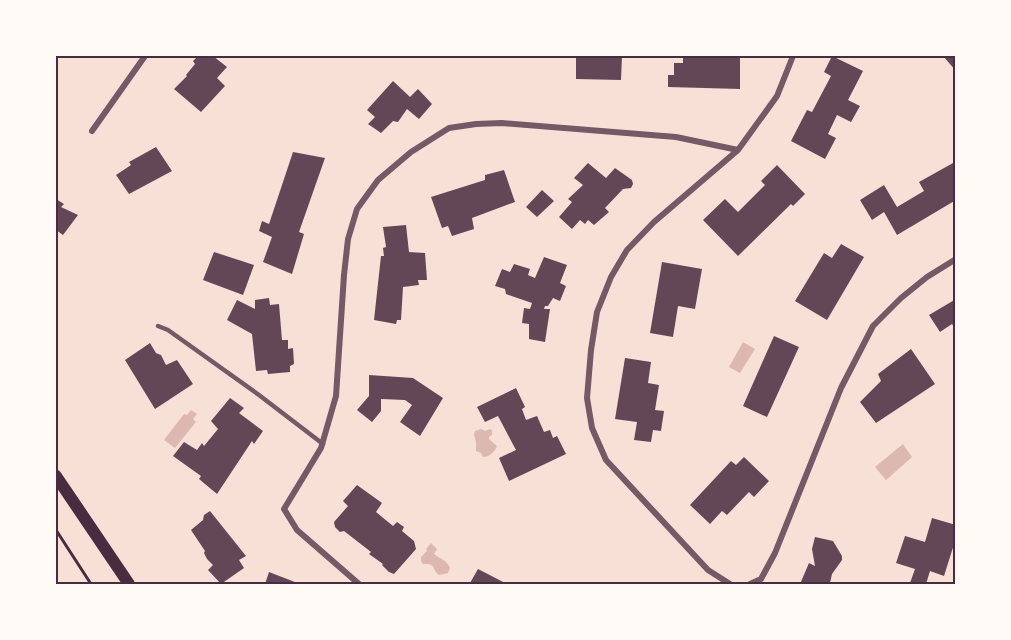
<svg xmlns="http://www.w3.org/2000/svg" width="1011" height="640" viewBox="0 0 1011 640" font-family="'Varela Round',sans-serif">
  <rect width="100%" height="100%" fill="#f7e1d7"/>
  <path fill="#dcb8b0" d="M743 342 755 349 740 373 729 367Z
    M191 410 197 414 193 419 196 422 175 448 164 440 184 414 187 415Z
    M481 429 485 431 490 429 492 430V435L489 437V439L497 446C495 452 489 457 483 457L481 453 476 451V442L474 434 475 431Z
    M903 444 912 457 886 480 875 467Z
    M431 543 437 549 434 554C440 559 447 560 450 568L448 573 439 575C431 569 437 563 423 564L421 561V557L427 551 426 549Z"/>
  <path fill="#644757" d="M198 56H213L227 67 217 78 225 86 201 112 174 89 187 76 186 75 195 64 193 61Z
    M576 56H622L621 80 576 79Z
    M683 56H740V89L668 87V75H674V63H683Z
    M832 56 863 71 848 100 860 106 851 122 837 115 828 134 836 138 825 159 791 141 807 110 812 112 831 76 824 72Z
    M943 56H956V71Z
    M393 81 410 97 418 89 432 104 419 119 407 109 398 122 393 121 381 133 368 124 375 117 367 110Z
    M156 147 172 171 129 194 116 175 131 165 129 162Z
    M293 152 325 158 299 232 304 234 292 274 263 262 272 237 259 231 262 221 269 224Z
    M588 163 606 178 615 168 632 180 633 184 631 188 623 189 605 208 609 212 594 225 588 220 585 224 580 220 572 229 559 217 572 202 568 199 583 185 574 178Z
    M953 163 956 167V200L897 235 884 212 872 220 860 200 884 185 897 207 924 191 919 182Z
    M777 165 805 194 793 206 791 204 738 256 703 220 725 199 738 212 765 185 761 181Z
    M504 170 515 202 472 218 474 229 452 236 448 226 442 228 431 197 485 180V175Z
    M542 190 554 201 537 217 526 207Z
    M56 199 64 204 61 207 78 215 63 235 56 230Z
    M406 225 409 252 425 253 427 280H418L419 285 403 287 401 320H397L396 324 374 320 381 256H384L383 248 386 247 383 227Z
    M841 244 864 257 827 320 795 301 824 253 832 258Z
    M214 252 254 265 243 295 203 280Z
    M544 257 567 265 560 283 566 286 560 301 553 298 548 306H545L544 309H550L545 342 529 339V324L522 323 524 308 530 309 532 303 506 294 505 289 495 286 502 269 510 272 514 264 530 269 528 275 535 278Z
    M662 262 702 269 695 309 678 306 673 337 650 333Z
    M269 298 270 305 279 304 282 340H288V349L293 348 294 364 290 366V372L268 374 267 370 256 371 252 334 227 320 237 300 255 309V300Z
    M956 299V330L952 324 940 332 929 315Z
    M774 336 799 347 767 417 743 406Z
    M150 343 156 353 161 355 166 365 177 360 193 384 155 409 125 360Z
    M911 349 935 384 876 423 860 402 881 381 878 374Z
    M625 358 651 362 648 383 659 385 655 410 664 411 661 431 653 430 651 442 634 440 637 422 615 419Z
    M369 375 413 378 443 398 420 436 400 422 412 405 405 400 381 399V411L372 422 357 410 369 396Z
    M516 388 525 407 522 409 526 420 537 416 544 432 550 430 553 438 557 436 566 454 509 481 499 458 516 450 498 416 485 422 477 407Z
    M230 398 244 408 239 413 263 431 254 444 252 441 217 494 199 479 201 476 173 456 184 442 197 450 202 443 204 446 218 429 211 421Z
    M744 457 769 481 754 497 749 492 727 515 722 511 710 524 690 505 731 461 736 465Z
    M357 485 382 503 376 512 393 526 397 522 404 527 402 531 414 541 416 549 394 574 389 572 382 565 383 564 369 554 371 552 344 531 340 532 335 527 334 522 348 506 343 501Z
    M210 511 246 556 239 560 244 568 221 584 208 570 213 565 207 559 204 553 205 551 191 530 203 520 204 515Z
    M932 518 956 525V538L944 576 930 571 926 584H916L910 583 915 569 896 563 905 536 925 542Z
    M815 537 833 541 842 556V560L832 574 830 583 833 584H800L809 563 815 566 812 549Z
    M478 569 507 584H466L467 582 470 583Z
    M269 572 300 584H265Z"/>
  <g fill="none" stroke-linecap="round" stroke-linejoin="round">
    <path stroke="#4a2c40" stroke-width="3" d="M56 530 91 584"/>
    <path stroke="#755966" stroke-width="4.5" d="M158 326 168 330 259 395 323 444"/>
    <path stroke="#755966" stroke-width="6" d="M92 131 145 56
      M359 584 297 530 284 509 321 448 336 396 344 275 348 239 357 209 378 180 411 152 449 128 476 124 502 123 676 137 738 150
      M730 584 708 570 606 460 592 428 587 398 591 350 597 312 611 277 627 250 654 222 738 150 777 96 793 56
      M750 584 761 579 775 553 841 388 873 326 901 298 927 277 956 259"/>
    <path stroke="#4a2c40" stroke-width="12" d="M56 476 129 584"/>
  </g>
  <rect width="1011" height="640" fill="none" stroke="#fffaf5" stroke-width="114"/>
  <rect x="57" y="57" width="897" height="526" fill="none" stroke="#4a2c40" stroke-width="2"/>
</svg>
